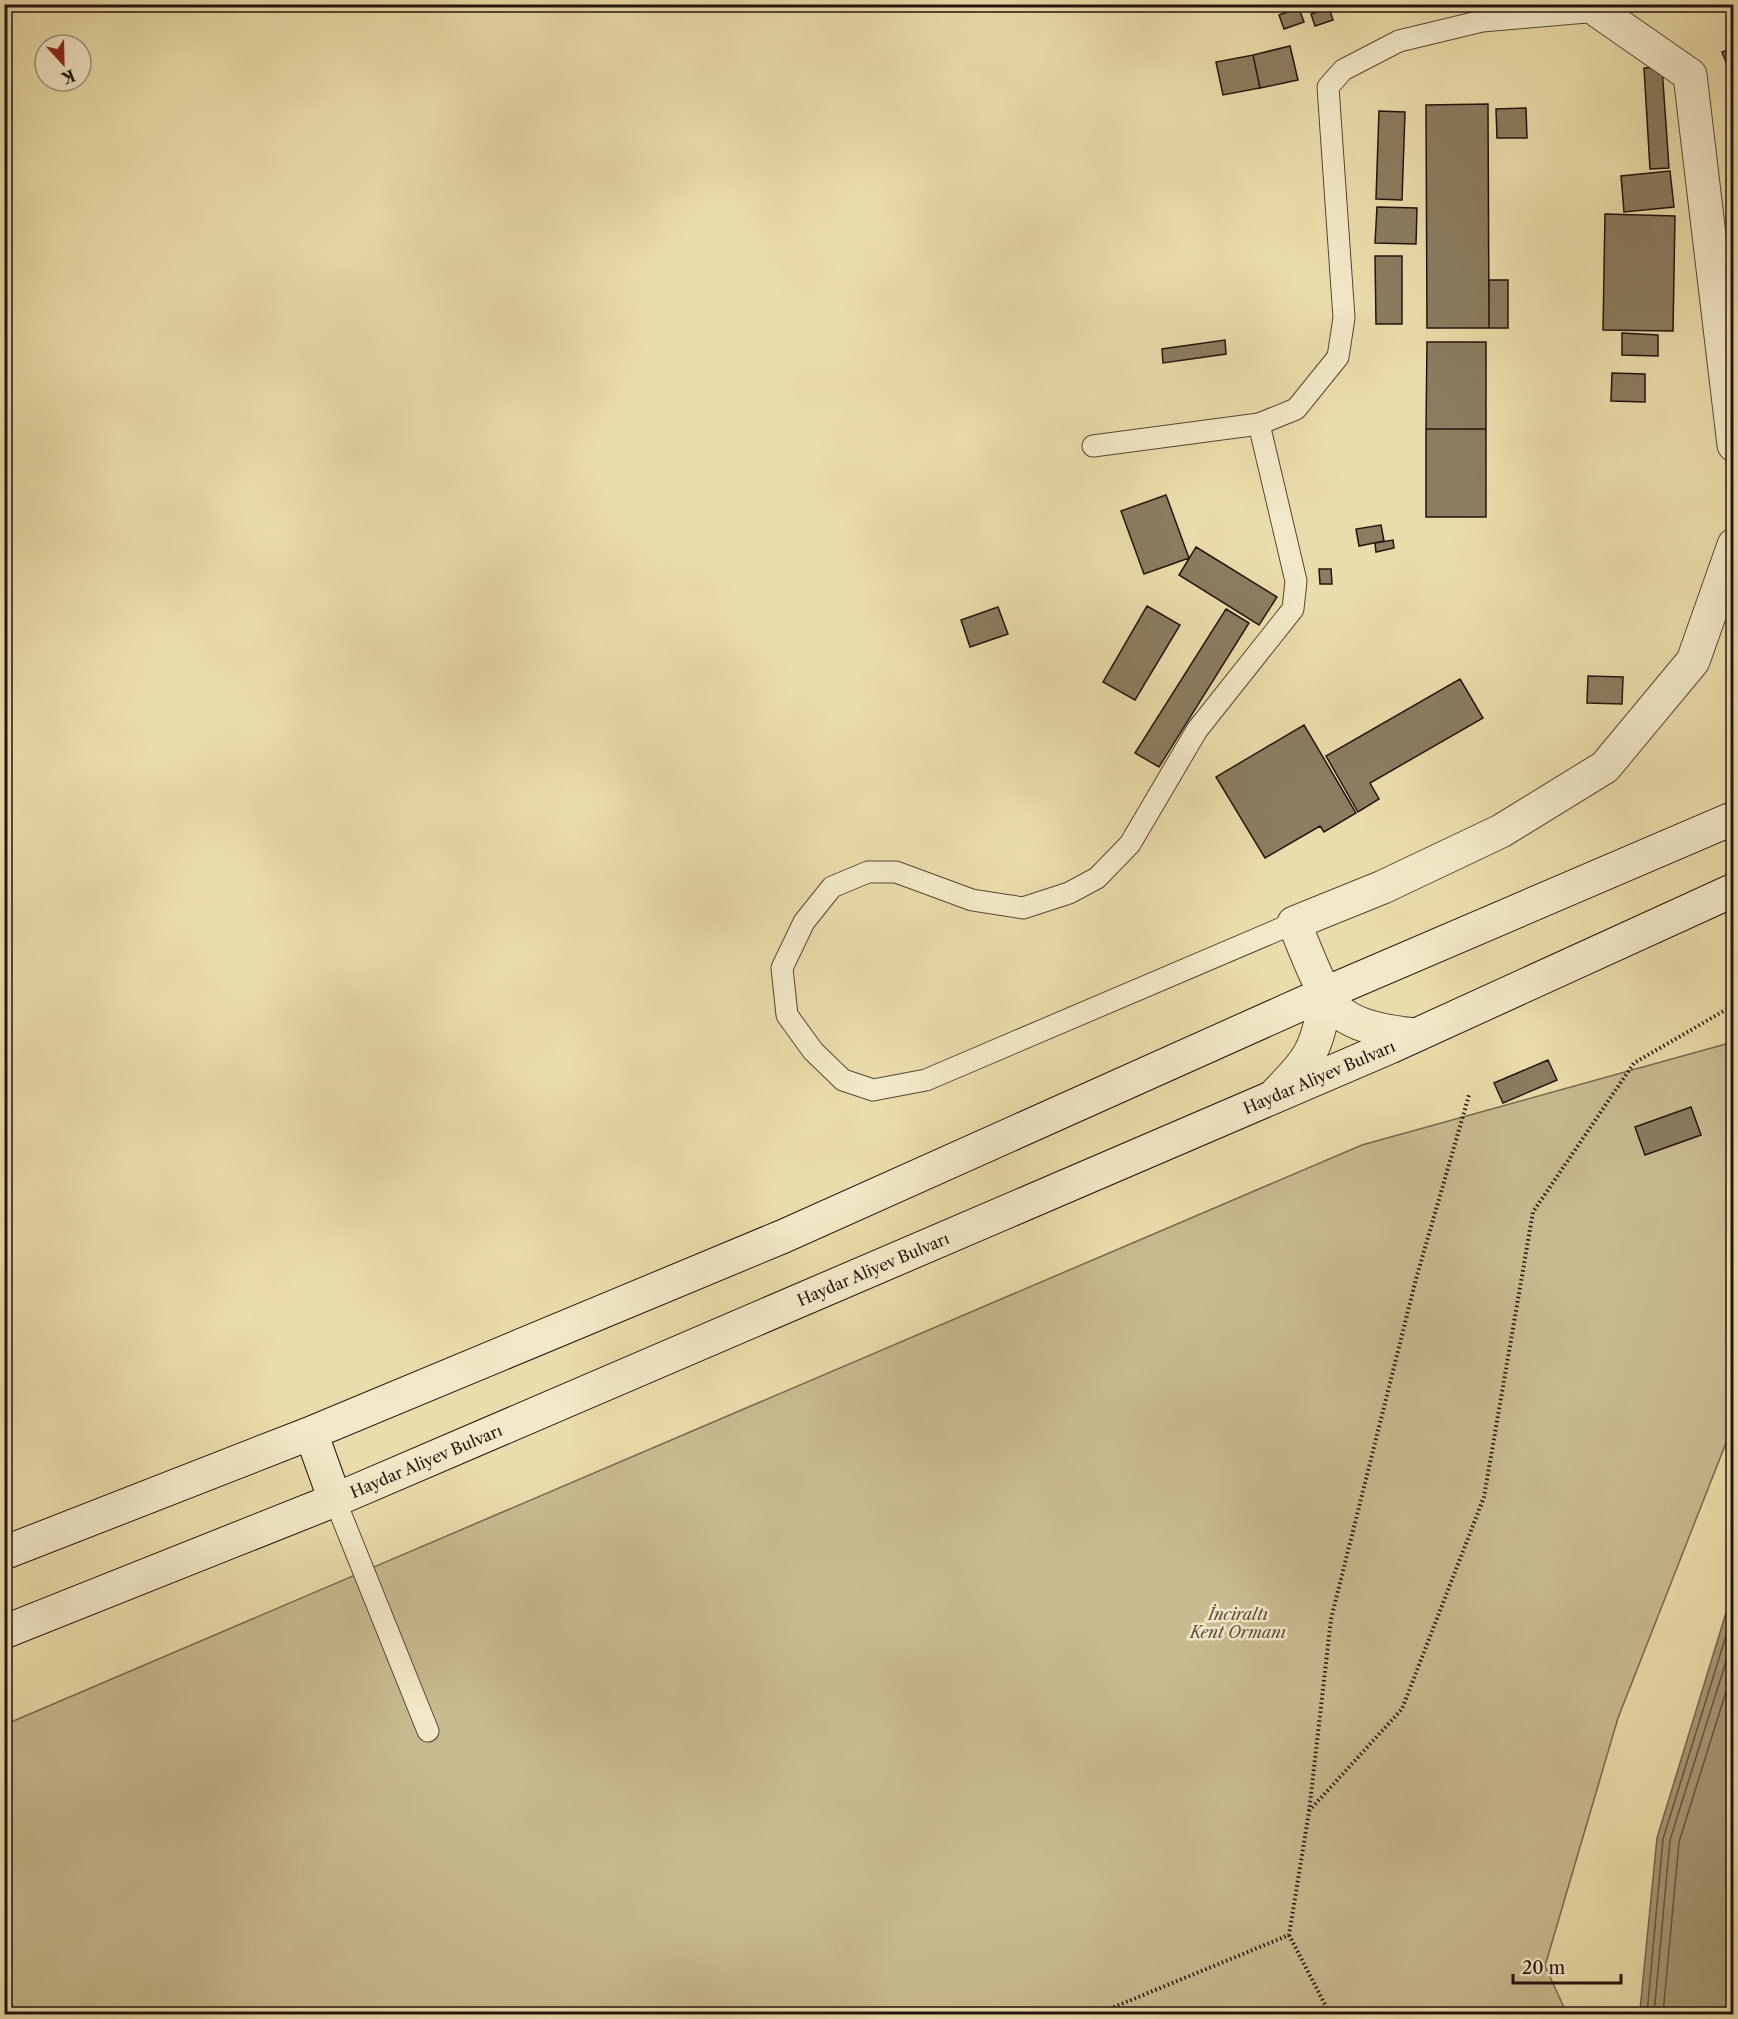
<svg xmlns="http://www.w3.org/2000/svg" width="1738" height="2019" viewBox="0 0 1738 2019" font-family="'Libre Caslon Text',serif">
  <rect width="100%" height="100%" fill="#ebddab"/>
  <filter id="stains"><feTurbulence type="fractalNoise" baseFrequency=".00333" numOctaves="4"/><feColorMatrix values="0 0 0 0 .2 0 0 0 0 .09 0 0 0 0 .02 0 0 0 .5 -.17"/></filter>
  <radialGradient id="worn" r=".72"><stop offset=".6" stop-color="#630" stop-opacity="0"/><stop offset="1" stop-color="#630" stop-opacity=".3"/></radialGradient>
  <path fill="#c9bb90" stroke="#76684f" stroke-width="1.5" d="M1733 1042V1425L1618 1718 1545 1966 1567 2014H5L4 1725 1362 1145Z"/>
  <path fill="#a79976" stroke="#72644c" stroke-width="1.5" d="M1733 1590V2014H1642L1640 2010 1657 1838Z"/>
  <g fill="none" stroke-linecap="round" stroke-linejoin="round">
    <path stroke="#655642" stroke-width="1.5" d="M1647 2014 1663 1839 1734 1610
      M1654 2014 1670 1840 1734 1636
      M1663 2014 1679 1842 1734 1666"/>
  </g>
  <path fill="#8b7d60" stroke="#23140e" stroke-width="1.5" d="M1299 8 1304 22 1284 29 1279 15Z
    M1329 8 1333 20 1315 26 1311 14Z
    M1290 46 1298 80 1260 88 1253 55Z
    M1734 48V82L1722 52Z
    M1253 55 1260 88 1223 95 1216 62Z
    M1662 67 1669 168 1650 169 1644 68Z
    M1488 104 1489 328H1427L1426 105Z
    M1526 108 1527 138H1497L1496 109Z
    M1379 111 1405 112 1402 200 1376 199Z
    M1670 171 1674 207 1624 212 1621 176Z
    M1377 207 1417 208 1416 244 1375 243Z
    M1605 214 1675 216 1673 331 1603 330Z
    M1375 256H1402V324H1376Z
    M1489 280H1508V328H1489Z
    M1622 333 1658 335V356L1622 355Z
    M1225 340 1226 354 1163 363 1162 349Z
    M1427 342H1486V429H1426Z
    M1612 373 1645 374V402L1611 401Z
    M1426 429H1486V517H1426Z
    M1166 495 1189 558 1144 574 1121 511Z
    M1381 525 1384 541 1359 546 1356 529Z
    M1393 540 1394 548 1376 552 1375 543Z
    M1196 547 1277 597 1259 625 1179 575Z
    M1319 569H1331L1332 584H1320Z
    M1147 606 1180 625 1135 700 1103 682Z
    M998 607 1008 634 970 647 961 620Z
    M1226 609 1249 623 1159 767 1135 753Z
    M1588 676 1623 677 1622 704 1587 703Z
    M1460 679 1483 718 1370 783 1379 799 1358 812 1326 756Z
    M1304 725 1356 813 1324 832 1320 826 1265 858 1216 777Z
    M1548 1060 1557 1080 1503 1103 1494 1083Z
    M1691 1107 1701 1135 1645 1155 1635 1127Z"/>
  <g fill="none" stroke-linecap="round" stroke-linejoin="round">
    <g stroke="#554635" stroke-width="23">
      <path id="lane" d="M1259 424 1296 581 1293 609 1197 730 1130 844 1097 878 1069 893 1023 908 972 900 896 872H868L832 887 804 922 782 968 787 1015 813 1051 843 1080 873 1090 926 1080 1294 923
        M1093 446 1259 424 1296 409 1338 357 1344 318 1328 87 1343 70 1399 41 1482 21 1598 11
        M335 1500 428 1731"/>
    </g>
    <g stroke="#554635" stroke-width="35">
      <path id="street" d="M1598 4V11L1690 75 1734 445
        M1416 1035C1394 1033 1359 1028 1341 1013 1321 997 1305 947 1294 923L1383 887 1501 831 1605 767 1693 661 1734 545
        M1273 1097C1284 1085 1296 1074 1305 1061 1319 1042 1322 1016 1326 993"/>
    </g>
    <g stroke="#23140e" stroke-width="35">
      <path id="secondary" d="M311 1433 335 1500
        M4 1553 311 1433 784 1236 1326 993 1734 818
        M4 1632 335 1500 1390 1047 1734 890"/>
    </g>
    <path stroke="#23140e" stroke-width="4" stroke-dasharray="1.5 3" stroke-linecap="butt" d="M1309 1811 1402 1709 1484 1497 1533 1212 1634 1063 1734 1005
      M1289 1935 1330 2014
      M1097 2014 1289 1935 1309 1812 1331 1619 1416 1279 1469 1095"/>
    <use href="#lane" stroke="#f2e9c8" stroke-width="21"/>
    <use href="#street" stroke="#f2e9c8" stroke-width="33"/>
    <use href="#secondary" stroke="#f2e9c8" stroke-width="33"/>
  </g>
  <g text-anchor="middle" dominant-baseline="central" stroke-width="5" stroke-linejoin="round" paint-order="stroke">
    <g font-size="16" fill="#23140e" stroke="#f2e9c8">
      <text transform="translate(1319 1077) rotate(-23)">Haydar Aliyev Bulvarı</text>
      <text transform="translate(873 1269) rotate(-23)">Haydar Aliyev Bulvarı</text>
      <text transform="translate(426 1461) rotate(-23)">Haydar Aliyev Bulvarı</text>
    </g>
    <g font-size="16" font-style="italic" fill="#5d4e3c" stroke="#f2e9c8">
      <text x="1238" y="1614">İnciraltı<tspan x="1238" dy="18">Kent Ormanı</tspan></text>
    </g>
  </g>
  <rect width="1738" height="2019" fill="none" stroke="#ebddab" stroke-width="24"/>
  <rect x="6" y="6" width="1726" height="2007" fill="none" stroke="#23140e" stroke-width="3"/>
  <rect x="12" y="12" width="1714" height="1995" fill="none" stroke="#23140e" stroke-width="1.5"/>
  <g transform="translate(63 63) rotate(158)"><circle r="28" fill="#f2e9c8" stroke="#9f947e" stroke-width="1.5"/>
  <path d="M0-4.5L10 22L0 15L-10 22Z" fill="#8f2418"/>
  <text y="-9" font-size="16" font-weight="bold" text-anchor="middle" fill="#23140e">K</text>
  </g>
  <path d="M1513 1974v9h108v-9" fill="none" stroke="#23140e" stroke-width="3"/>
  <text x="1522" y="1974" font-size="18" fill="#23140e" stroke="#f2e9c8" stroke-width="4.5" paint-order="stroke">20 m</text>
  <rect width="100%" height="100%" filter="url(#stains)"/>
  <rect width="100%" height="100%" fill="url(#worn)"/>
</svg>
